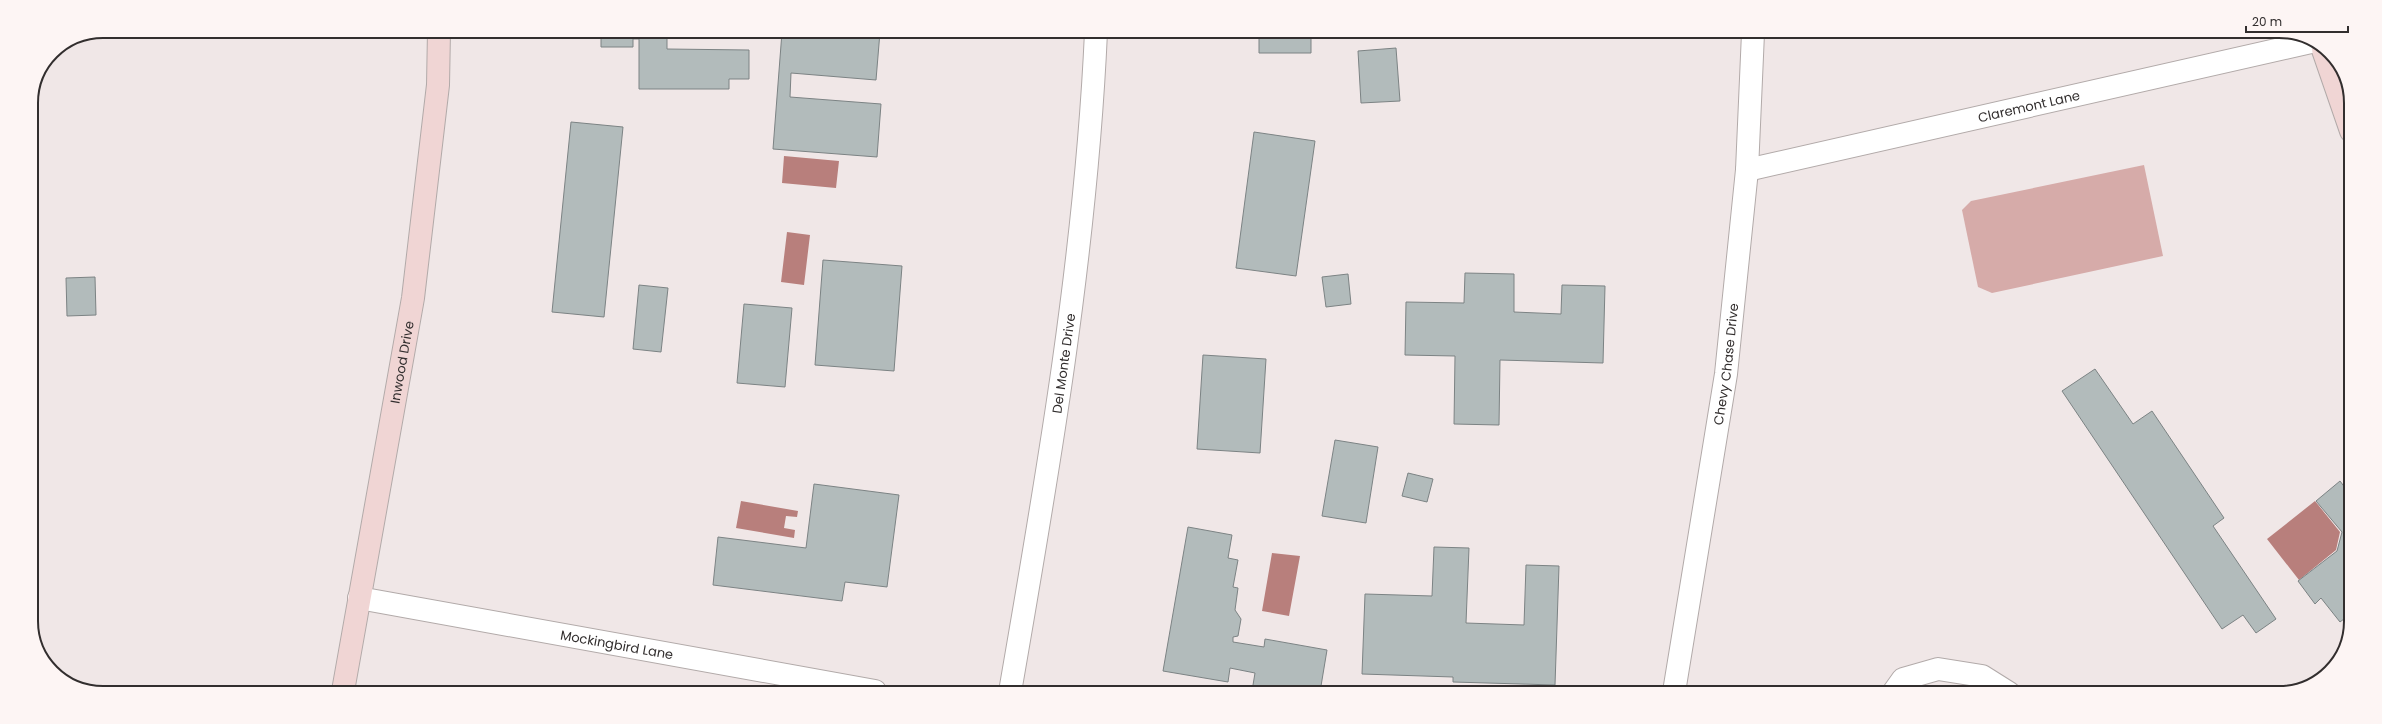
<svg xmlns="http://www.w3.org/2000/svg" width="2382" height="724" viewBox="0 0 2382 724" font-family="Poppins,sans-serif">
  <rect width="100%" height="100%" fill="#f0e7e7"/>
  <path fill="#d6aba9" d="M2144 165 2163 256 1992 293 1978 287 1962 210 1971 201Z"/>
  <path fill="#b87f7c" d="M784 156 839 161 836 188 782 183Z
    M787 232 810 235 804 285 781 282Z
    M741 501 798 511 797 517 786 516 784 528 795 530 794 538 736 528Z
    M2315 501 2340 532 2336 550 2299 580 2267 539Z
    M1272 553 1300 556 1289 616 1262 611Z"/>
  <path fill="#b2bbbb" stroke="#7c8384" d="M601 32H667V49L749 50V79H729V89H639V39H633V47H601Z
    M782 32H880L876 80 791 73 790 97 881 104 877 157 773 149Z
    M1259 32H1311V53H1259Z
    M1396 48 1400 101 1361 103 1358 51Z
    M571 122 623 127 604 317 552 312Z
    M1254 132 1315 141 1296 276 1236 268Z
    M823 260 902 266 894 371 815 365Z
    M1465 273 1514 274V312L1561 314 1562 285 1605 286 1603 363 1500 360 1499 425 1454 424 1455 356 1405 355 1406 302 1464 303Z
    M1348 274 1351 304 1326 307 1322 277Z
    M95 277 96 315 67 316 66 278Z
    M639 285 668 288 661 352 633 349Z
    M744 304 792 308 785 387 737 383Z
    M1203 355 1266 359 1260 453 1197 449Z
    M2095 369 2133 424 2152 411 2224 518 2213 526 2276 619 2256 633 2243 615 2222 629 2062 391Z
    M1335 440 1378 447 1366 523 1322 516Z
    M1408 473 1433 479 1427 502 1402 496Z
    M2340 481 2349 493V615L2340 622 2321 598 2315 604 2298 581 2337 551 2342 532 2316 501Z
    M814 484 899 495 887 587 845 582 842 601 713 585 718 537 806 548Z
    M1188 527 1232 535 1228 558 1238 560 1233 587 1238 588 1235 610 1241 619 1238 636 1233 637V642L1264 647 1265 639 1327 650 1320 692 1252 691 1255 673 1230 668 1228 682 1163 671Z
    M1434 547 1469 548 1466 623 1524 625 1526 565 1559 566 1555 685 1453 682V677L1362 674 1365 594 1432 596Z"/>
  <g fill="none" stroke-linecap="round" stroke-linejoin="round">
    <g stroke="#b2aaa9" stroke-width="24">
      <g id="street">
        <path id="s1" d="M1747 170 2311 42"/>
        <path id="s2" d="M359 598 875 691"/>
        <path id="s3" d="M1010 692C1048 473 1086 254 1096 32"/>
        <path id="s4" d="M1674 692 1726 374 1747 170 1753 33"/>
        <path d="M1893 693 1903 679 1938 669 1982 676 2009 693"/>
      </g>
    </g>
    <g stroke="#b2aaa9" stroke-width="24">
      <g id="secondary">
        <path d="M2323 50 2351 131"/>
        <path id="s5" d="M343 691 413 298 438 85 439 31"/>
      </g>
    </g>
    <use href="#street" stroke="#fff" stroke-width="22"/>
    <use href="#secondary" stroke="#f0d5d4" stroke-width="22"/>
  </g>
  <g text-anchor="middle" dominant-baseline="central" stroke-width="4" stroke-linejoin="round" paint-order="stroke">
    <g font-size="13" fill="#322e2e" stroke="#fdf5f4">
      <text stroke="none"><textPath href="#s1" startOffset="289">Claremont Lane</textPath></text>
      <text stroke="none"><textPath href="#s5" startOffset="334">Inwood Drive</textPath></text>
      <text stroke="none"><textPath href="#s3" startOffset="333">Del Monte Drive</textPath></text>
      <text stroke="none"><textPath href="#s4" startOffset="332">Chevy Chase Drive</textPath></text>
      <text stroke="none"><textPath href="#s2" startOffset="262">Mockingbird Lane</textPath></text>
    </g>
  </g>
  <path d="M0 0H2382V724H0ZM103 38H2279A65 65 0 0 1 2344 103V621A65 65 0 0 1 2279 686H103A65 65 0 0 1 38 621V103A65 65 0 0 1 103 38Z" fill="#fdf5f4" fill-rule="evenodd"/>
  <path fill="none" stroke="#322e2e" stroke-width="2" d="M103 38H2279A65 65 0 0 1 2344 103V621A65 65 0 0 1 2279 686H103A65 65 0 0 1 38 621V103A65 65 0 0 1 103 38Z"/>
  <path d="M2246 26v6h102v-6" fill="none" stroke="#322e2e" stroke-width="2"/>
  <text x="2252" y="26" font-size="12" fill="#322e2e" stroke="#fdf5f4" stroke-width="3" paint-order="stroke">20 m</text>
</svg>
